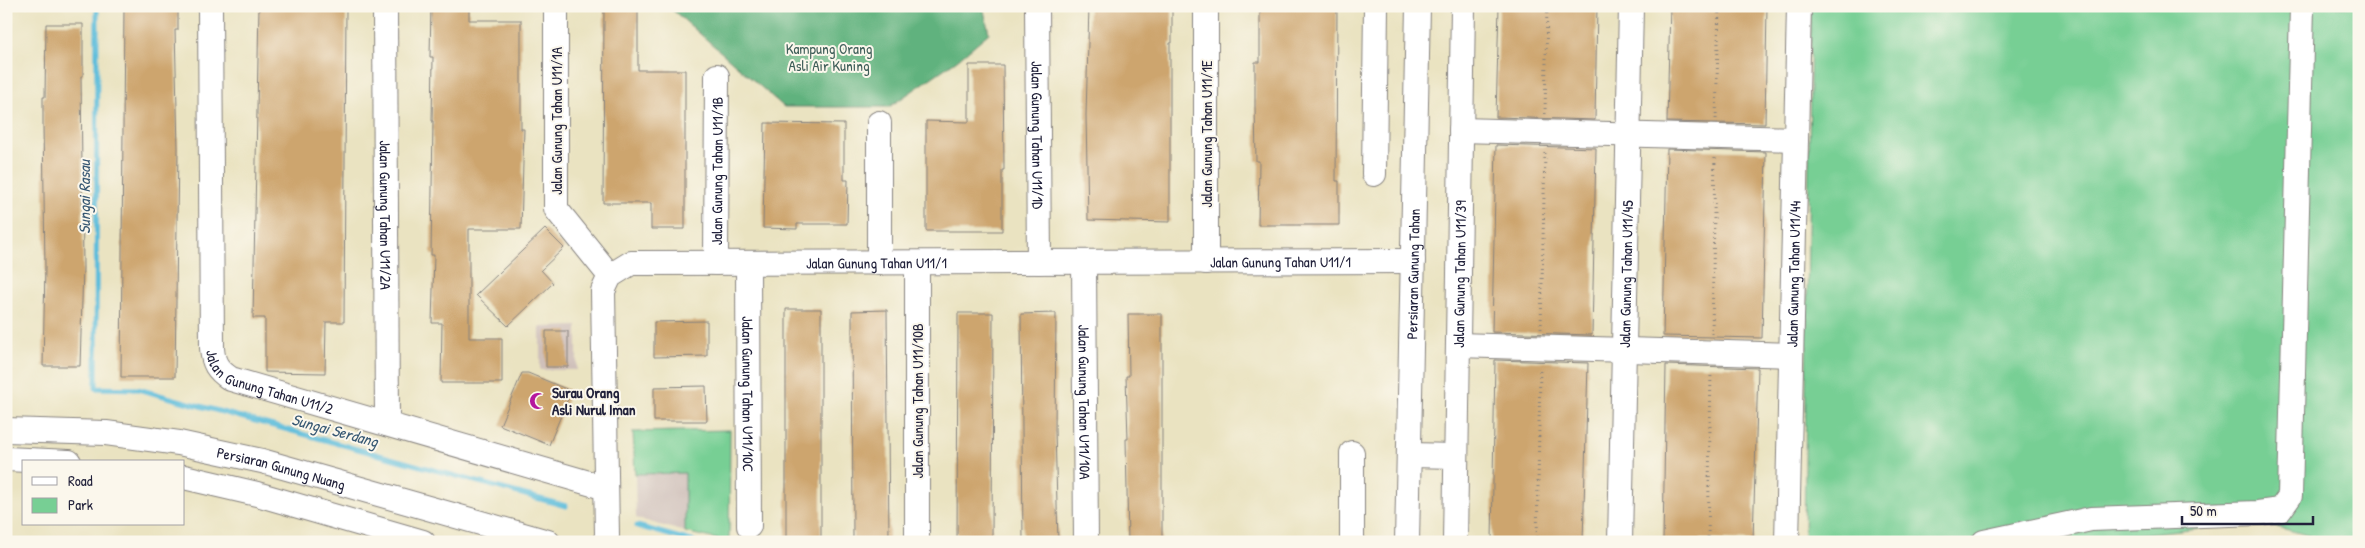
<svg xmlns="http://www.w3.org/2000/svg" width="2365" height="548" viewBox="0 0 2365 548" font-family="'Patrick Hand',sans-serif">
  <rect width="100%" height="100%" fill="#fbf7ec"/>
  <filter id="ink" filterUnits="userSpaceOnUse"><feTurbulence type="fractalNoise" baseFrequency=".02" numOctaves="2"/><feDisplacementMap in="SourceGraphic" scale="10" xChannelSelector="R" yChannelSelector="G"/><feConvolveMatrix kernelMatrix="1 2 1 2 8 2 1 2 1" color-interpolation-filters="sRGB"/></filter>
  <filter id="wash" filterUnits="userSpaceOnUse"><feTurbulence type="fractalNoise" baseFrequency=".0096" numOctaves="4" result="noise"/><feDisplacementMap in="SourceGraphic" scale="20" xChannelSelector="R" yChannelSelector="G"/><feGaussianBlur stdDeviation="1.12" result="paint"/><feColorMatrix in="noise" values="0 0 0 0 0 0 0 0 0 0 0 0 0 0 0 0 0 1.4 0 .05"/><feComposite in="paint" operator="in"/></filter>
  <g filter="url(#wash)">
    <rect width="100%" height="100%" fill="#eae3c1"/>
    <path fill="#cfc0ba" d="M577 326V370H540V327Z
      M685 472V532L636 518 635 474Z"/>
    <path fill="#77cf94" stroke="#4c7868" d="M1811 6H2359V542H2333L2259 522 2061 542H1804Z
      M730 430 729 542 685 532V473L635 474 633 432Z"/>
    <path fill="#61b27e" stroke="#426a5c" d="M668 6H983L989 33 957 60 889 107H784Z"/>
    <g fill="none" stroke-linecap="round" stroke-linejoin="round">
      <path stroke="#5dbddb" stroke-width="5" d="M97 6 96 388 138 389 566 506
        M637 526 695 542"/>
    </g>
    <g id="blocks">
      <path fill="#cda56e" d="M124 6H178V30H175L178 148 175 377H121Z
        M259 6H346L344 322H326L325 373 265 372V318H253Z
        M431 6H469V20H521V129H524L521 229H469V338H502V383H441L442 323H432L434 255H431L433 121H432L433 57H430Z
        M604 6H638V70H685V229H651V203H603Z
        M1089 6H1172V43H1170V222L1088 220 1086 115Z
        M1260 6H1337L1336 181H1339V225H1258L1259 161H1256L1255 106V62H1260Z
        M1499 6H1597L1595 120 1496 117Z
        M1670 6H1767L1765 124 1667 122Z
        M46 24H83V76H81L83 267 80 366H43L45 267 43 123V97H45Z
        M969 65H1003L1004 170H1002V231H926V121L969 122Z
        M765 123 844 124V180H848L847 224H797V229L763 228Z
        M1496 145 1596 148 1592 335 1492 332Z
        M1667 149 1766 152 1762 338 1663 336Z
        M545 229 564 248 541 270 553 283 508 326 476 295Z
        M786 309H821V542H786Z
        M887 310 889 542H853L852 311Z
        M958 313H993L992 542H957Z
        M1056 313 1055 430 1058 542H1023L1021 314Z
        M1128 314H1162V542H1128L1126 439H1128L1126 376H1129Z
        M707 321V356L654 357V322Z
        M546 331H568V367H546Z
        M1495 360 1588 363 1583 542H1492Z
        M1666 365 1758 368 1753 541 1700 539V542H1663Z
        M522 373H528L571 391 549 445 500 425Z
        M706 386 707 421H654V387Z"/>
    </g>
  </g>
  <g filter="url(#ink)">
    <use href="#blocks" fill-opacity="0" stroke="#86827e" stroke-width="1"/>
    <g fill="none" stroke-linecap="round" stroke-linejoin="round">
      <g stroke="#86827e" stroke-width="26">
        <g id="minor">
          <path id="s1" d="M210 6 212 348C213 363 217 370 231 379L606 488"/>
          <path id="s2" d="M385 6 387 424"/>
          <path d="M556 6V209L610 276"/>
          <path id="s3" d="M1037 6 1039 262"/>
          <path d="M1206 6V262"/>
          <path d="M879 123V263"/>
          <path d="M1461 130 1796 139"/>
          <path d="M1374 174 1376 6"/>
          <path id="s4" d="M1084 262 1086 542"/>
          <path id="s5" d="M716 263 717 76"/>
          <path id="s6" d="M748 263 749 526"/>
          <path d="M917 263V540"/>
          <path d="M1458 345 1791 355"/>
          <path id="s7" d="M6 430 106 433 179 443 262 461 548 542"/>
          <path d="M1352 453V542"/>
          <path d="M1410 455 1456 456"/>
          <path d="M6 459 69 462"/>
          <path d="M184 477 257 494 423 542"/>
          <path id="s8" d="M605 542 607 535 603 291 610 276 631 263 1413 261"/>
          <path id="s9" d="M1407 542 1418 6"/>
          <path id="s10" d="M1455 542 1463 6"/>
          <path id="s11" d="M1620 542 1631 6"/>
          <path id="s12" d="M1787 542 1799 6"/>
          <path d="M1984 542 2091 519 2258 513 2280 510 2290 496 2302 6"/>
        </g>
      </g>
      <path stroke="#86827e" stroke-width="3" stroke-dasharray="1 4" stroke-linecap="butt" d="M1545 114 1547 6
        M1716 119 1719 6
        M1541 329 1545 152
        M1712 334 1715 155
        M1537 542 1540 367
        M1708 542 1711 372"/>
      <use href="#minor" stroke="#fff" stroke-width="24"/>
    </g>
  </g>
  <defs>
    <g id="mosque-bare" transform="scale(1.35)"><path d="M3.5-4.9A6 6 0 1 0 3.5 4.9A5 5 0 1 1 3.5-4.9Z" fill="#b5179e" stroke="#fbf7ec" stroke-width="2.5" paint-order="stroke"/></g>
  </defs>
  <g fill-rule="evenodd">
    <use href="#mosque-bare" x="538" y="401"/>
  </g>
  <g text-anchor="middle" dominant-baseline="central" stroke-width="4" stroke-linejoin="round" paint-order="stroke">
    <g font-size="15" fill="#405f5a" stroke="#fbf7ec">
      <text x="829" y="48">Kampung Orang<tspan x="829" dy="17">Asli Air Kuning</tspan></text>
    </g>
    <g font-size="15" fill="#22223b" stroke="#fbf7ec">
      <text transform="translate(556 121) rotate(-90)">Jalan Gunung Tahan U11/1A</text>
      <text stroke="none"><textPath href="#s3" startOffset="129">Jalan Gunung Tahan U11/1D</textPath></text>
      <text transform="translate(1206 134) rotate(-90)">Jalan Gunung Tahan U11/1E</text>
      <text stroke="none"><textPath href="#s5" startOffset="92">Jalan Gunung Tahan U11/1B</textPath></text>
      <text stroke="none"><textPath href="#s2" startOffset="209">Jalan Gunung Tahan U11/2A</textPath></text>
      <text stroke="none"><textPath href="#s8" startOffset="942">Jalan Gunung Tahan U11/1</textPath></text>
      <text stroke="none"><textPath href="#s8" startOffset="538">Jalan Gunung Tahan U11/1</textPath></text>
      <text stroke="none"><textPath href="#s9" startOffset="268">Persiaran Gunung Tahan</textPath></text>
      <text stroke="none"><textPath href="#s10" startOffset="268">Jalan Gunung Tahan U11/39</textPath></text>
      <text stroke="none"><textPath href="#s11" startOffset="268">Jalan Gunung Tahan U11/45</textPath></text>
      <text stroke="none"><textPath href="#s12" startOffset="268">Jalan Gunung Tahan U11/44</textPath></text>
      <text stroke="none"><textPath href="#s1" startOffset="415">Jalan Gunung Tahan U11/2</textPath></text>
      <text stroke="none"><textPath href="#s6" startOffset="131">Jalan Gunung Tahan U11/10C</textPath></text>
      <text transform="translate(917 401) rotate(-90)">Jalan Gunung Tahan U11/10B</text>
      <text stroke="none"><textPath href="#s4" startOffset="140">Jalan Gunung Tahan U11/10A</textPath></text>
      <text stroke="none"><textPath href="#s7" startOffset="279">Persiaran Gunung Nuang</textPath></text>
    </g>
    <g font-size="15" font-weight="bold" fill="#22223b" stroke="#fbf7ec" text-anchor="start">
      <text x="552" y="392">Surau Orang<tspan x="552" dy="17">Asli Nurul Iman</tspan></text>
    </g>
    <g font-size="16" font-style="italic" fill="#375873" stroke="#fbf7ec">
      <text transform="translate(84 197) rotate(-90)">Sungai Rasau</text>
      <text transform="translate(335 430) rotate(15)">Sungai Serdang</text>
    </g>
  </g>
  <rect width="2365" height="548" fill="none" stroke="#fbf7ec" stroke-width="25"/>
  <rect x="22" y="460" width="162" height="65" fill="#fbf7ec" stroke="#a4a2a5"/>
  <rect x="32" y="477" width="25" height="8" fill="#ffffff" stroke="#a4a2a5"/>
  <text x="68" y="486" font-size="15" fill="#22223b">Road</text>
  <rect x="32" y="498" width="25" height="15" fill="#77cf94" stroke="#a4a2a5"/>
  <text x="68" y="510" font-size="15" fill="#22223b">Park</text>
  <path d="M2182 516v8h131v-8" fill="none" stroke="#22223b" stroke-width="2.5"/>
  <text x="2190" y="516" font-size="15" fill="#22223b" stroke="#fbf7ec" stroke-width="4" paint-order="stroke">50 m</text>
</svg>
